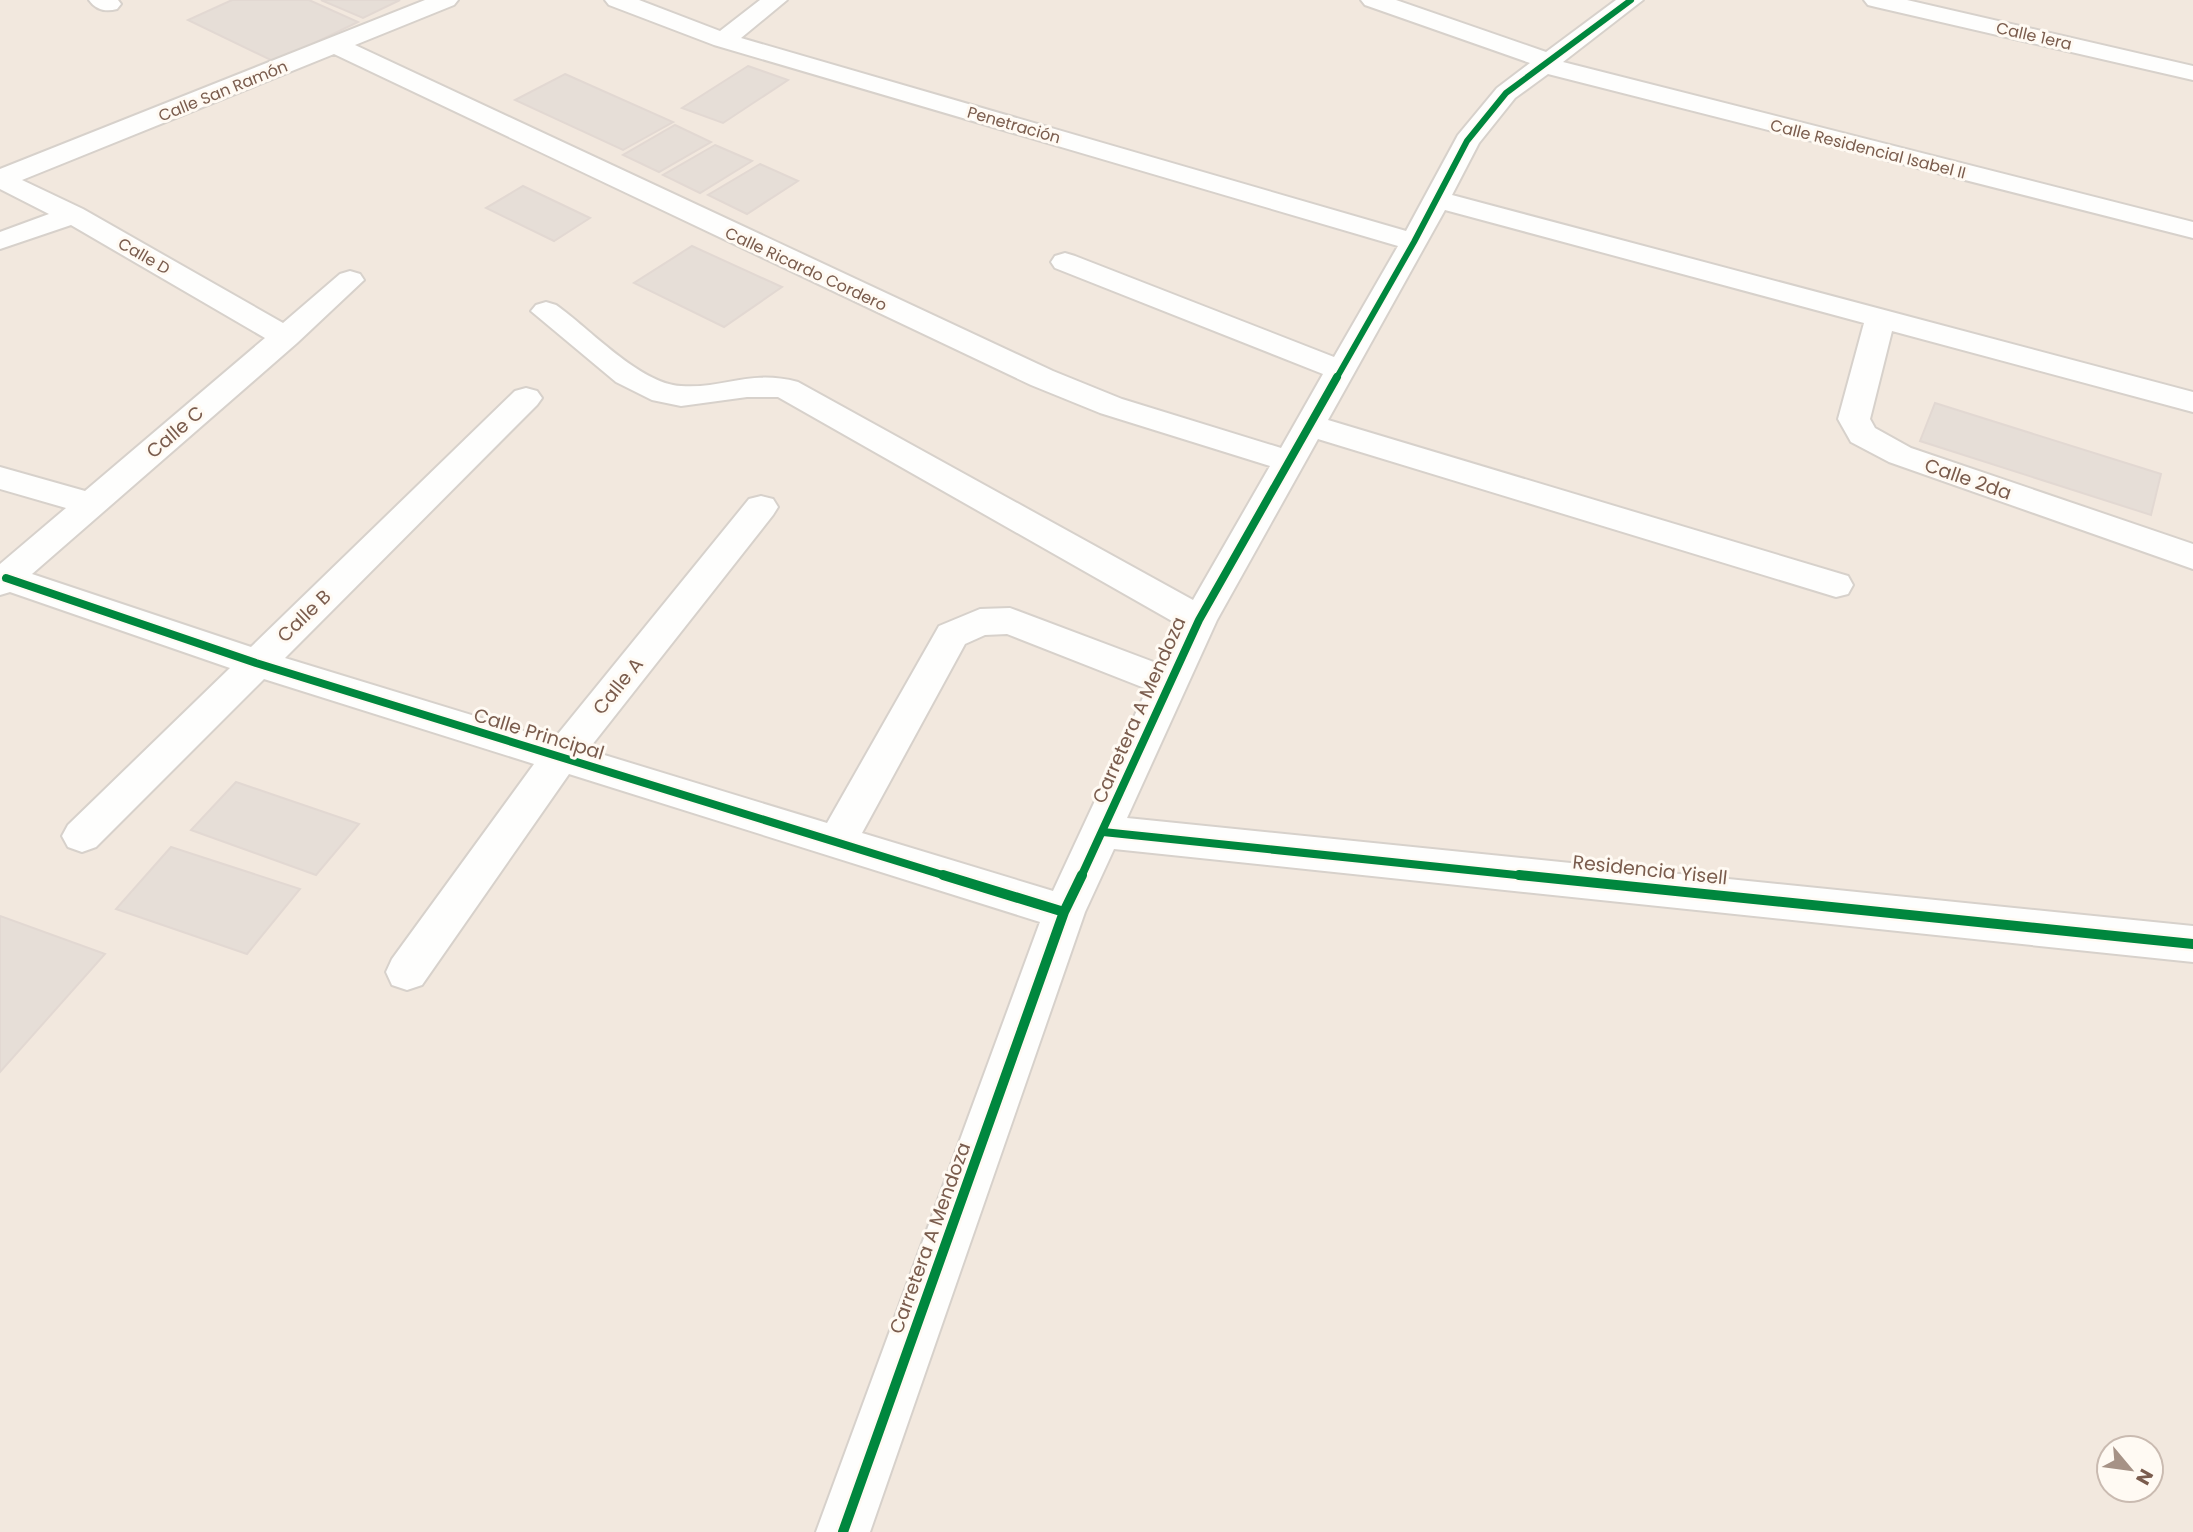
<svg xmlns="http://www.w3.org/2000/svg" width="2193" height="1532" viewBox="0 0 2193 1532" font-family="Poppins,sans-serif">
  <rect width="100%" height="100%" fill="#f9f5f0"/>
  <path fill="#f2e8de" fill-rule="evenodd" d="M0 0H2193V1532H0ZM2109 1448H2151V1490H2109Z"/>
  <path fill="#e6ded7" stroke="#e2d8d2" stroke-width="2" d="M232 0H309L358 22 275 62 188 20Z
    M321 0H400L363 18Z
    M748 66 788 80 723 123 682 108Z
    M565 74 673 122 623 150 515 100Z
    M675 125 711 142 659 172 623 155Z
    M715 145 752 161 700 193 663 175Z
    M760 164 798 181 747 214 708 195Z
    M523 186 590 218 554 241 486 208Z
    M692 246 782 287 724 327 634 283Z
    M1935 403 2161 474 2151 515 1920 441Z
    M236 782 359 824 316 875 191 830Z
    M171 847 300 889 247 954 116 909Z
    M0 916 105 954 0 1072Z"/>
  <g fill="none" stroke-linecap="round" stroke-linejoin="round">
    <g stroke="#d7d1cb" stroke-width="4">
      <path id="minor" d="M89 0H118L121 4 117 9C106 12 96 10 89 0Z
        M425 0H458L454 5 355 45 1053 371 1122 399 1281 448 1323 374 1055 268 1051 262 1055 256 1065 253 1075 256 1334 357 1398 246 714 45 609 5 605 0H639L720 31 760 0H787L741 38 1406 231 1458 135 1497 88 1530 63 1365 5 1361 0H1396L1546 52 1616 0H1643L1563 62 2193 222V238L1548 74 1515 98 1479 143 1452 195 2193 392V412L1892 331 1870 419 1875 428 1911 448 2193 544V569L1889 462 1851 442 1838 419 1864 323 1445 210 1328 420 1848 576 1853 585 1848 594 1836 597 1318 439 1217 620 1127 818 2193 926V962L1114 849 1085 912 870 1532H816L1040 922 569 774 422 985 407 990 392 985 386 972 392 959 534 764 264 679 96 847 82 852 68 847 62 836 68 825 230 668 10 592 0 595V564L66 508 0 489V467L85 491 265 338 71 225 0 249V232L49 214 0 189V169ZM334 54 1031 385 1100 413 1270 466 1193 600 798 382C749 369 725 389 681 386 640 384 589 328 556 305L546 302 536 305 531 311 616 382 652 400 681 406 747 397H778L1179 625 1159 664 1010 608 980 609 939 626 827 823 588 750 773 515 778 507 773 499 761 496 749 499 553 740 285 658 537 405 542 398 537 391 526 388 515 391 251 647 32 574 297 343 364 280 360 274 350 271 340 274 283 323 83 209 22 180ZM1007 634 1147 689 1053 891 862 833 965 644 985 635Z
        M1864 0H1907L2193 66V80L1876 7 1868 5Z"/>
    </g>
    <use href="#minor" fill="#fefefd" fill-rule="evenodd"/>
    <g stroke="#fffaf3" stroke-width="9">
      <path id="cycleway-far2" d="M1336 379 1414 242 1467 141 1506 93 1631 0"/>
    </g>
    <g stroke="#fffaf3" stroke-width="12">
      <path id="cycleway-far1" d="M6 578 256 663 949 877
        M1103 832 1536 877
        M1081 877 1199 620 1337 377"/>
    </g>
    <g stroke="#fffaf3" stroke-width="15">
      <path id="cycleway" d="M943 875 1064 912
        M1519 875 2193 944
        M843 1532 1064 912 1082 875"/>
    </g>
    <use href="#cycleway-far2" stroke="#00873e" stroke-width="6"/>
    <use href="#cycleway-far1" stroke="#00873e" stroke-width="8"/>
    <use href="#cycleway" stroke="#00873e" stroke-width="10"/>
  </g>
  <g text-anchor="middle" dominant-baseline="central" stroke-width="6" stroke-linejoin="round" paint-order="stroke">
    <g font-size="16" fill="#7a5c4d" stroke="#fffaf3">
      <text transform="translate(2034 36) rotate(13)">Calle 1era</text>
      <text transform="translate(223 91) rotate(-22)">Calle San Ramón</text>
      <text transform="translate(1014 125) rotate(16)">Penetración</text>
      <text transform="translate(1868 149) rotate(14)">Calle Residencial Isabel II</text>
      <text transform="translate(144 256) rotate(30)">Calle D</text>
      <text transform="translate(806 269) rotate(25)">Calle Ricardo Cordero</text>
    </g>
    <g font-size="19" fill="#7a5c4d" stroke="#fffaf3">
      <text transform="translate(175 432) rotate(-41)">Calle C</text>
      <text transform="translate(1968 479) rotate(19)">Calle 2da</text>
      <text transform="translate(304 616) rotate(-44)">Calle B</text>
      <text transform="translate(618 686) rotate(-51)">Calle A</text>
      <text transform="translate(1139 710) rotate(-66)">Carretera A Mendoza</text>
      <text transform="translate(539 734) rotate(17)">Calle Principal</text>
      <text transform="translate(1650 870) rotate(6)">Residencia Yisell</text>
      <text transform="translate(930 1238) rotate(-70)">Carretera A Mendoza</text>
    </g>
  </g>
  <g transform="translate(2130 1469) rotate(119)"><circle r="33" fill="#fffaf3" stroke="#cabbb1" stroke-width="2"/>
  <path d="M0-5L12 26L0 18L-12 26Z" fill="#a69286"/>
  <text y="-10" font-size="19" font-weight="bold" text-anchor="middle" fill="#7a5c4d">N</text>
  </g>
</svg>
